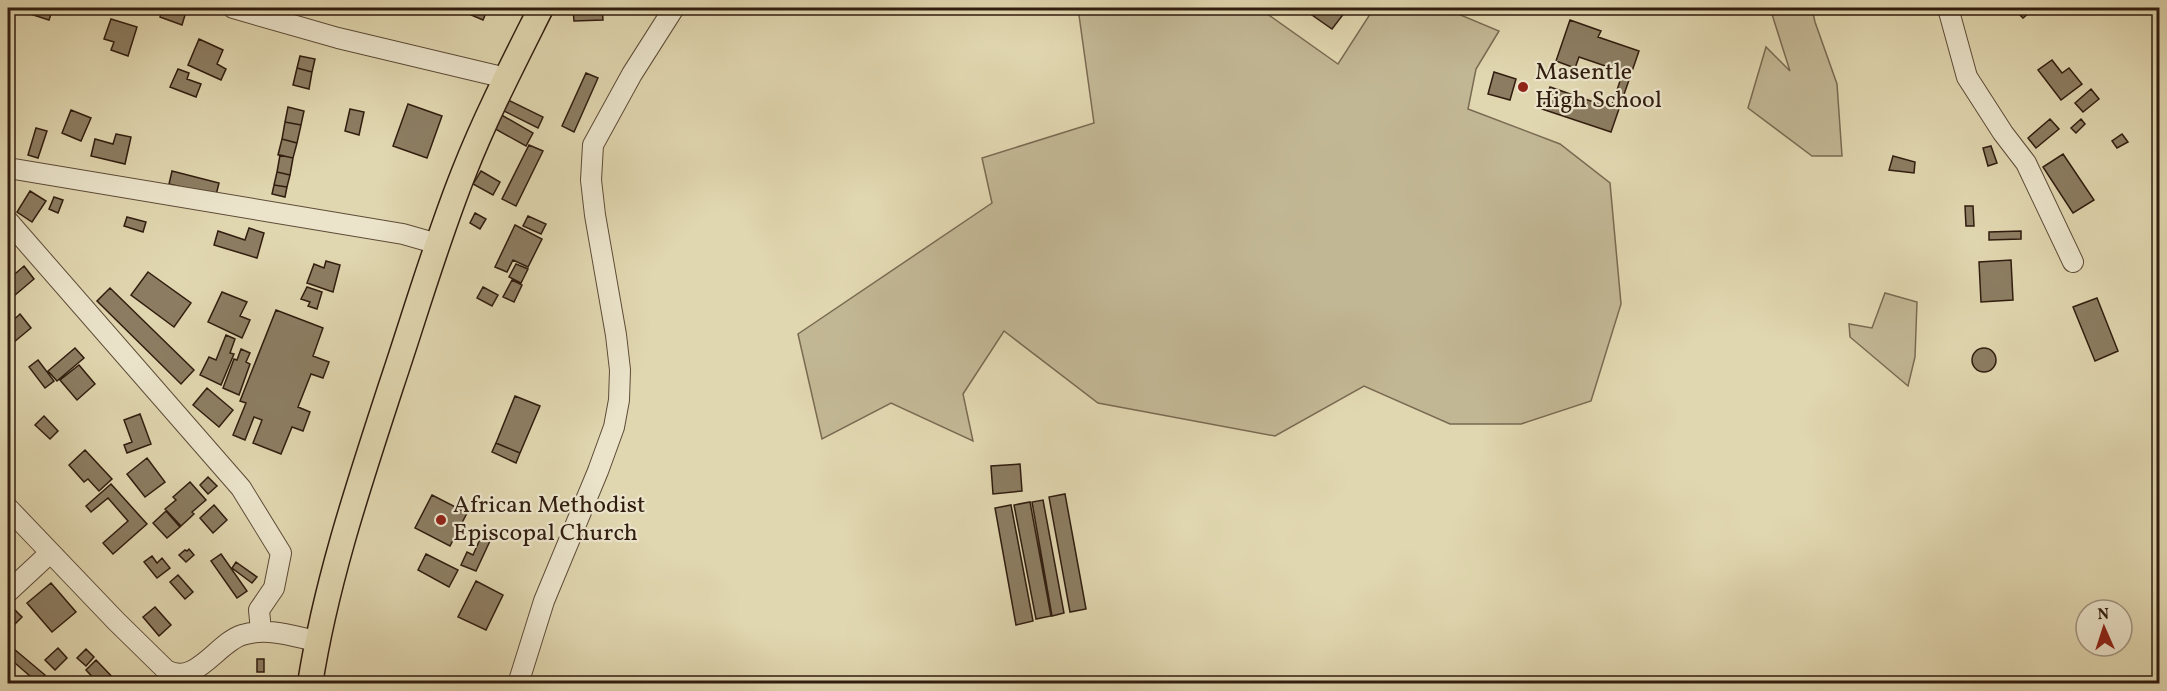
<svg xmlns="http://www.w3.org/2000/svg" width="2167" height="691" viewBox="0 0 2167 691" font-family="Vollkorn,serif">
  <rect width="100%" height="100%" fill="#e0d6af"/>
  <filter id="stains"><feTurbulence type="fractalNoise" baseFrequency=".00333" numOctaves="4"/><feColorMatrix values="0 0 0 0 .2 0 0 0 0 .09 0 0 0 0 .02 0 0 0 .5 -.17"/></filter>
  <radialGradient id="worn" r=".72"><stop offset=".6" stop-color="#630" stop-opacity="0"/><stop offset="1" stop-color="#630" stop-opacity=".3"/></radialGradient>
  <path fill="#c2b794" stroke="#7a6a52" stroke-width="1.5" d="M1078 8H1259L1338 64 1374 8H1444L1499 31 1476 69 1468 109 1560 144 1610 183 1621 304 1591 401 1521 424H1450L1364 386 1275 436 1098 403 1004 331 963 394 973 441 891 403 822 439 798 334 992 203 982 158 1094 123Z
    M1770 8H1812L1815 22 1837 84 1842 156H1812L1748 108 1766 47 1790 71Z
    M1885 293 1917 302 1915 357 1908 386 1850 337 1849 324 1872 328Z"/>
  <path fill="#8c7d62" stroke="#311d0f" stroke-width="1.5" d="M25 8H53L49 20 24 12Z
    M163 8 185 15 182 25 160 17Z
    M475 8H488L483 20 471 15Z
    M581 8H602L603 20 574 21 573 10H581Z
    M1302 8H1338L1345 12 1332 29Z
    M2013 8H2035L2023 18Z
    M111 19 137 27 128 56 111 50 114 42 104 39Z
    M1570 20 1601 31 1598 37 1639 51 1611 132 1542 109 1550 87 1611 108 1623 72 1579 57 1575 68 1556 61Z
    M199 39 223 50 217 64 226 69 221 80 188 65Z
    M300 56 315 59 312 72 297 68Z
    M2052 60 2062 73 2069 68 2082 84 2061 100 2038 70Z
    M297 68 312 72 309 89 293 85Z
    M178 69 189 73 187 79 201 84 196 97 170 87Z
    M1494 72 1516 79 1510 100 1488 94Z
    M586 73 598 78 574 132 562 126Z
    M2091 89 2099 99 2083 112 2075 103Z
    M508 100 543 117 538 128 502 110Z
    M408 104 442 116 427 158 393 146Z
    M288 107 304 111 301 125 285 122Z
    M350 109 364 112 359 135 345 131Z
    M71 110 91 118 81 141 62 133Z
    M498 113 533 133 526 146 490 126Z
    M2050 119 2059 129 2036 148 2028 138Z
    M2081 119 2085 124 2076 133 2071 128Z
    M285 122 301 125 297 143 282 139Z
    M36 128 47 131 38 158 28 155Z
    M116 134 131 137 125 164 91 156 95 139 113 144Z
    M2122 134 2128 142 2117 148 2112 141Z
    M282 139 297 143 293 158 278 155Z
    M529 145 543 151 516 206 502 199Z
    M1991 146 1997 163 1988 166 1983 148Z
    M2063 154 2094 200 2073 213 2043 167Z
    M280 155 293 158 290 175 277 172Z
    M1893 156 1915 162 1914 173 1889 170Z
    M172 171 219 183 216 195 169 184Z
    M481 171 500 182 493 195 473 184Z
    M277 172 290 175 287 187 274 185Z
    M274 185 287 187 285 197 272 194Z
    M30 191 46 201 32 222 17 212Z
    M54 197 63 200 58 213 49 209Z
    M1965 206H1973L1974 226H1966Z
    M475 213 486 219 480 229 470 223Z
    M528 216 546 224 541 234 523 226Z
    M127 217 146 222 143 232 124 226Z
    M515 225 542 239 528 267 513 260 507 272 495 267Z
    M249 228 264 233 257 258 214 245 218 231 245 240Z
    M2021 231V239L1989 240V232Z
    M2011 260 2013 300 1981 302 1979 262Z
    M326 261 340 265 333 292 307 283 314 264 324 268Z
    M516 264 528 269 521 283 509 277Z
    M24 266 34 279 8 301V280Z
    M148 272 191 303 174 327 131 295Z
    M512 280 522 285 514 302 503 297Z
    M307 287 322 292 317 309 308 306 310 302 301 299Z
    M483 287 498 295 492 306 477 298Z
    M110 288 194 370 181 384 97 301Z
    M222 292 247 302 240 316 250 320 242 338 208 322Z
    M2097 298 2118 351 2095 361 2073 307Z
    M276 310 323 328 313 356 329 362 323 378 311 374 298 407 310 412 303 431 292 427 281 454 253 443 262 420 254 417 245 440 233 435 246 403 240 401Z
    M20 314 31 328 8 347V325Z
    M226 335 235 339 230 353 234 354 221 385 200 375 209 357 216 360Z
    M1972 360a12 12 0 1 1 24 0a12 12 0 1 1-24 0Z
    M75 348 84 358 57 381 48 371Z
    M241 349 250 353 246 362 250 364 239 395 223 388 234 359 237 360Z
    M38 360 54 381 45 388 29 367Z
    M79 365 95 384 77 400 60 380Z
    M207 388 233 410 219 427 193 405Z
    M515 396 540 406 520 453 496 443Z
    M140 414 151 444 127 453 124 445 132 442 124 420Z
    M44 416 58 431 50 439 35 425Z
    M496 443 520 453 516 463 492 452Z
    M85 450 112 479 99 491 88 479 84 482 69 465Z
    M147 458 165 482 145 497 127 474Z
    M1020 464 1022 491 993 494 991 466Z
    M208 477 217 486 208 494 200 485Z
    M190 482 206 500 192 512 194 514 181 526 165 509 176 500 173 497Z
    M111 484 147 524 113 554 103 543 128 521 108 498 91 512 86 506Z
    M1065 494 1086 609 1070 612 1049 497Z
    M432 495 467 513 450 546 415 528Z
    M1043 500 1064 613 1052 616 1032 502Z
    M1030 502 1051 616 1036 619 1014 505Z
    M214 505 227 520 213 533 200 518Z
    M1011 505 1033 621 1016 625 995 508Z
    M166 511 180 527 167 538 153 523Z
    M481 537 490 541 476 571 461 565 467 552 473 555Z
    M189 549 194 555 186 562 179 555 185 550 187 551Z
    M221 554 247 591 237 598 211 561Z
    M426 554 458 570 449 587 418 570Z
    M152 556 157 563 162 558 170 568 157 578 144 562Z
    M236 562 257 577 252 583 232 568Z
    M178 575 193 592 185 599 170 582Z
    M476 581 503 595 486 630 458 617Z
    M51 583 76 612 52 632 27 603Z
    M155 607 171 625 159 636 143 617Z
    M13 608 22 617 13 626 8 621V614Z
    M58 648 67 658 55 670 45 660Z
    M14 649 45 675 38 683 8 657Z
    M86 649 94 657 86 666 77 658Z
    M257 659H264V672H257Z
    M96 660 119 684H99L86 670Z"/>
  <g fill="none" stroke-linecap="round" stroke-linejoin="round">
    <g stroke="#5d4b37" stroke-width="22">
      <path id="minor" d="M233 8 338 38 506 78
        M1948 8 1967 77 2003 133 2026 163 2073 262
        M8 168 403 234 438 244
        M8 221 241 488 281 553 274 588 259 610 261 631
        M8 508 116 621 166 670C195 687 217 643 242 635 267 627 292 636 316 641
        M8 592 50 553
        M518 684 544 601 598 471 614 427 619 400 620 370 616 335 595 215 591 180 593 145 632 74 674 8"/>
    </g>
    <g stroke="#311d0f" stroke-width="27">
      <path id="major" d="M310 684C326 582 359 484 391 386 415 315 436 242 464 172 486 116 514 62 541 8"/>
    </g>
    <use href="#minor" stroke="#ebe4cb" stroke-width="20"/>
    <use href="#major" stroke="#e0d6af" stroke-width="24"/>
  </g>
  <g fill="#8f2418" stroke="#ebe4cb" stroke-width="2">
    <circle cx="1523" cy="87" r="6"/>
    <circle cx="441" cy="520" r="6"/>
  </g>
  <g text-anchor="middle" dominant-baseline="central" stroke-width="4.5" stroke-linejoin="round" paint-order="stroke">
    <g font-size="24" fill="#311d0f" stroke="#ebe4cb" text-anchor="start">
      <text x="1535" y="73">Masentle<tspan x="1535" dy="28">High School</tspan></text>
      <text x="453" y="506">African Methodist<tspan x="453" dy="28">Episcopal Church</tspan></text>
    </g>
  </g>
  <rect width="2167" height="691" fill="none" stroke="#e0d6af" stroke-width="30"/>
  <rect x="9" y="9" width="2149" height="673" fill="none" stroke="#311d0f" stroke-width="3"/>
  <rect x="15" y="15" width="2137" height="661" fill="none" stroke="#311d0f" stroke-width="1.5"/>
  <g transform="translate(2104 628) rotate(357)"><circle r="28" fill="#ebe4cb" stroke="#a19480" stroke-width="1.5"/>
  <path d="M0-4.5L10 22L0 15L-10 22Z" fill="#8f2418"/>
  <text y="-9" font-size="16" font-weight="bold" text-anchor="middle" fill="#311d0f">N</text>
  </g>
  <rect width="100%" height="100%" filter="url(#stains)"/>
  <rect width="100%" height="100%" fill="url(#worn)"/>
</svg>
